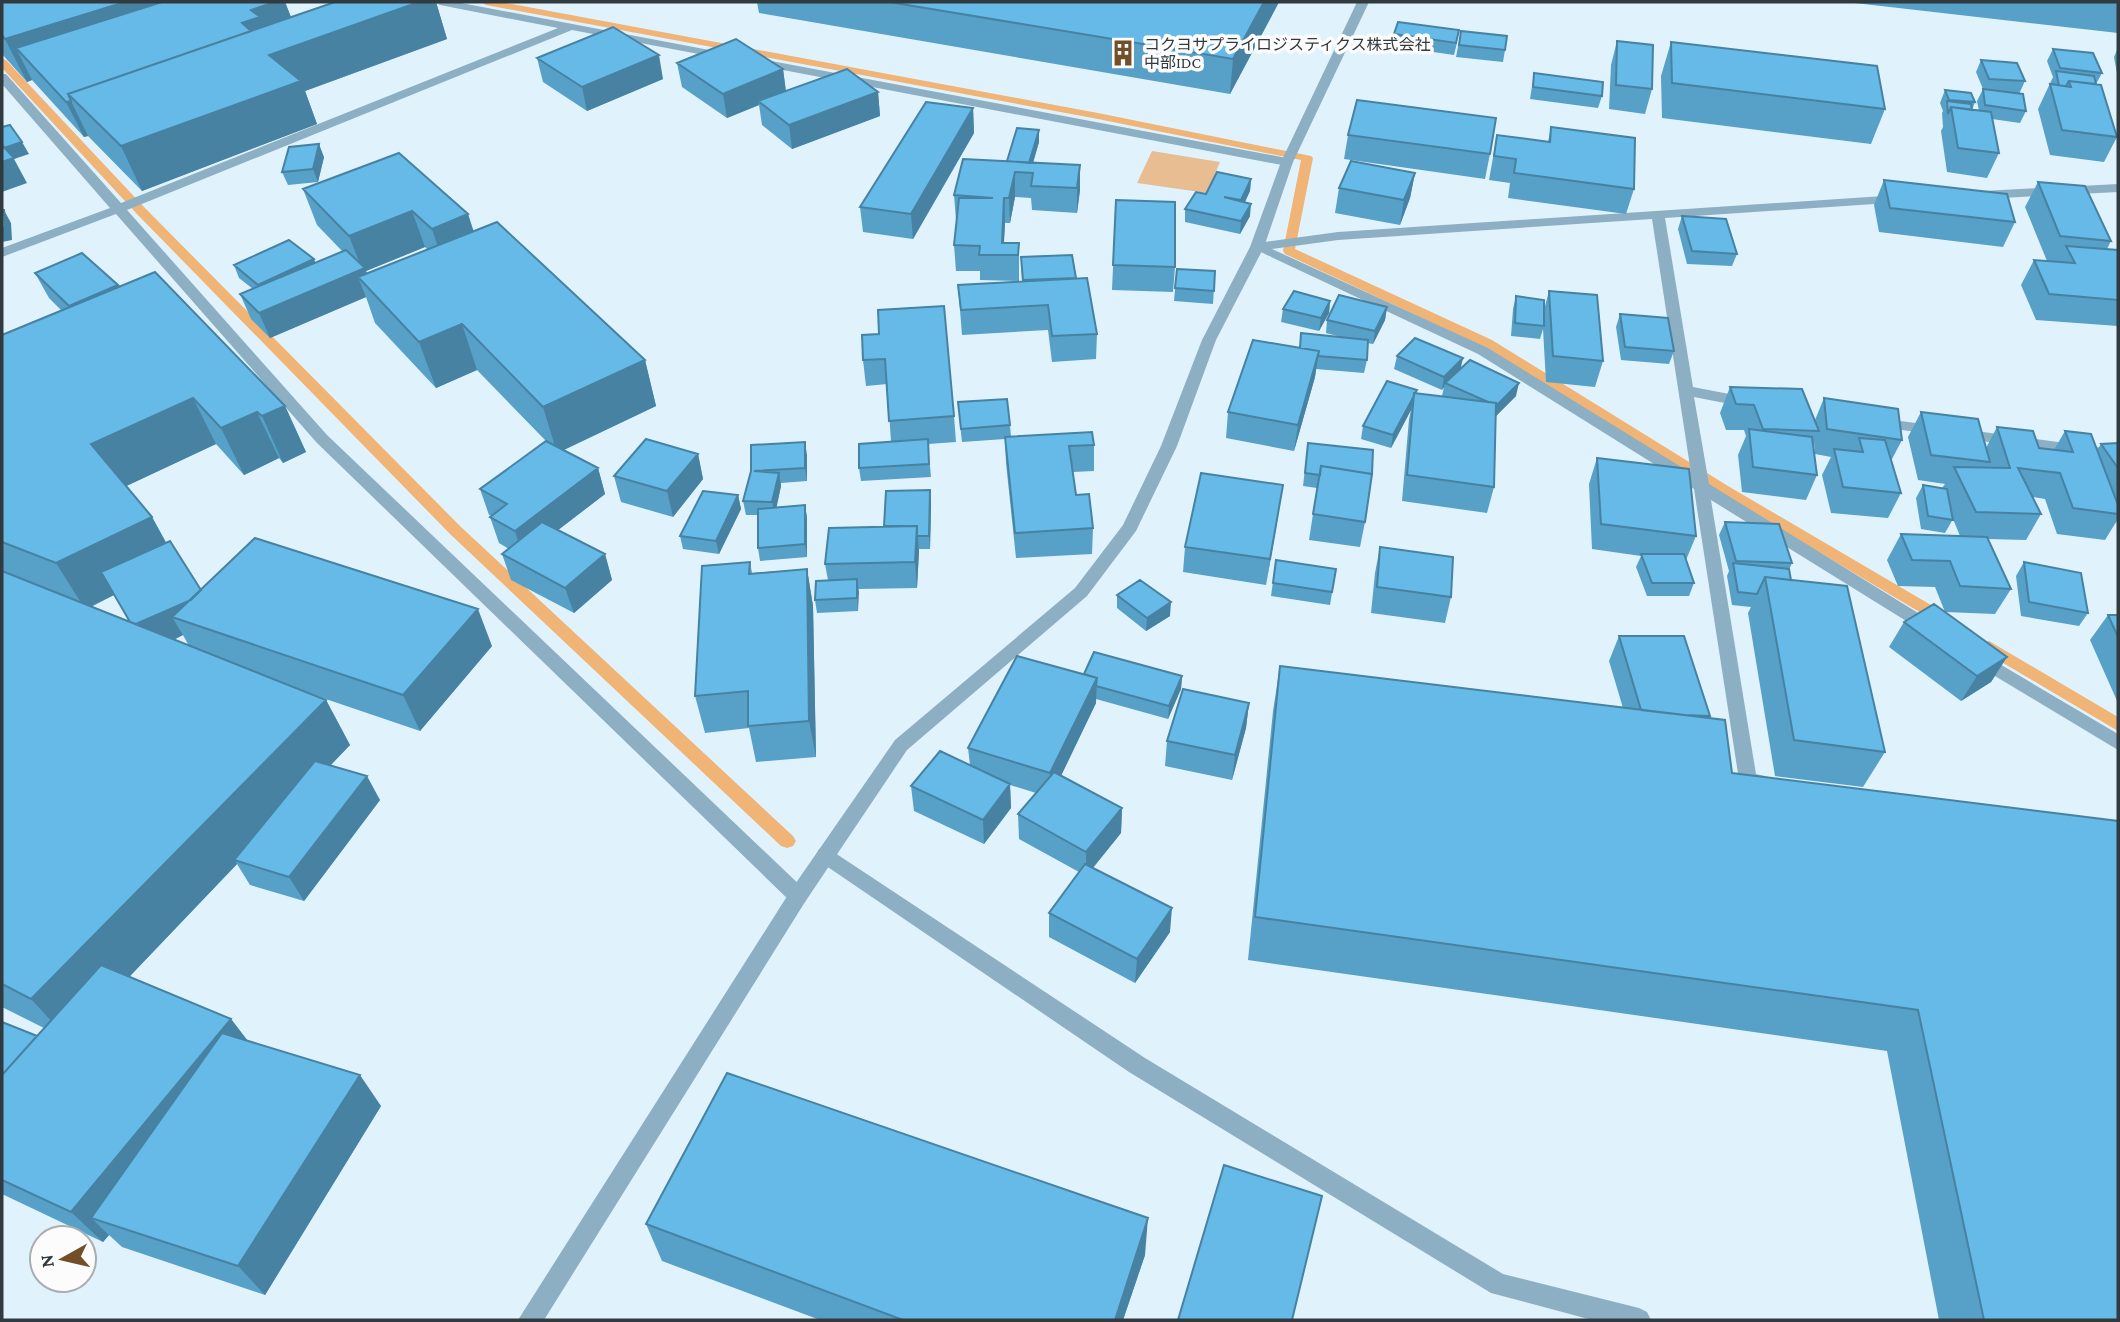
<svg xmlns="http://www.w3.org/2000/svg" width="2120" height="1322" viewBox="0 0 2120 1322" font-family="'Crimson Pro','Noto Sans JP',serif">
  <rect width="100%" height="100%" fill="#e0f3fd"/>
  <path fill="#e8bd92" d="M1152 151 1220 162 1207 193 1137 183Z"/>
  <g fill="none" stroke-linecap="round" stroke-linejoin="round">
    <path fill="#f0b477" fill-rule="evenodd" d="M481 2H501L1098 113 1311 156 1313 158 1295 249 1492 340 1728 486 1948 615 1951 619 1948 623H1938L1718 492 1482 346 1285 254 1283 251 1301 160 1098 119 486 5Z
      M2 59 6 60 144 207 461 527 793 836 796 841 793 846 787 848 781 846 451 535 136 213 2 68Z
      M1989 641 2118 717V731L1983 651 1981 647 1983 643Z"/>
    <path fill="#8dafc3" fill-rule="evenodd" d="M434 2H456L725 53 731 56 725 59 572 30 127 210 327 435 805 890 808 896 805 902 798 904 791 902 317 443 116 214 2 257V248L110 208 2 84V74H6L121 203 558 28 440 5Z
      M756 58 1287 158 1293 162 1287 166 752 64V60Z
      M2118 184V192L1983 199 1977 195 1983 191Z
      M1899 195 1906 199 1904 202 1665 218 1693 387 1750 398 1758 403 1750 408 1694 397 1709 484 1936 624 1939 628 1936 632H1924L1711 500 1756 774 1773 778 1775 783 1773 788 1766 790 1741 785 1739 780 1694 489 1478 354 1250 247 1257 243 1338 232ZM1652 219 1691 473 1488 348 1272 249 1338 240Z
      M1878 418 2118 450V460L1873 426 1870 423 1873 420Z
      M1981 653 2118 734V750L1975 664 1972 659 1975 654Z
      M826 847 1145 1058 1503 1274 1639 1308 1647 1312 1651 1320H1592L1491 1293 1129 1072 819 861 816 855 819 849Z"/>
    <path fill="#8dafc3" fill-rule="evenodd" d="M1357 2H1369L1293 162 1264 247 1216 340 1177 446 1136 531 1087 596 907 750 805 902 544 1320H518L791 890 895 740 1075 588 1123 525 1161 446 1202 340 1250 247 1281 162Z"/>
  </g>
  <path fill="#57a0c7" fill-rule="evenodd" d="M2 2H285L291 17 335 2H436L447 39 305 91 317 124 142 191 88 136 84 137 32 80 27 82 2 54Z
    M757 2H1279L1230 94 759 13Z
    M1846 2H2118V33Z
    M1461 31 1505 50 1503 62 1456 57Z
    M1394 34 1457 43 1454 55 1392 46Z
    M1617 41 1652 89 1645 114 1609 109 1611 65Z
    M1671 42 1885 109 1871 144 1662 118 1661 76Z
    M2118 48V79L2114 57Z
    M2053 49 2102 73 2096 84 2117 137 2104 162 2050 155 2038 109 2053 77 2047 61Z
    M537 58 663 79 587 111 543 82Z
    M1981 60 2025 81 2019 94 2026 111 2020 123 1992 119 1999 153 1987 178 1947 172 1941 131 1943 127 1942 113 1943 111 1940 103 1945 90 1975 102 1972 110 1979 111 1977 101 1983 89 1976 72Z
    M677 63 783 69 786 91 878 92 880 116 792 149 762 125 759 105 727 118 682 87Z
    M1534 73 1602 96 1598 108 1530 99Z
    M973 108 974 133 913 239 863 232 860 207Z
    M1551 127 1634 189 1626 214 1508 198 1510 183 1489 180 1497 135 1548 142Z
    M1348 135 1490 154 1485 179 1344 159Z
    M1039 142 1033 163 1080 190 1077 213 1032 210 1031 198 1015 197 1010 223H1005L1004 243H1019V281L980 280V271H956L954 245 957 220H956L954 195Z
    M324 157 318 182 288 185 282 172Z
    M1415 173 1410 198 1400 225 1335 213 1339 188Z
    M1251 179 1250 191 1245 202 1250 216 1240 234 1185 222V209L1206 194Z
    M1884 180 2015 222 2003 247 1879 232 1874 205Z
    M2038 182 2111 241 2107 249 2118 250V326L2036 320 2021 285 2034 260 2047 261 2025 207Z
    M303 189 468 214 474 232 645 360 656 406 564 450 598 468 605 494 558 530 605 554 612 580 574 613 511 580 502 554 509 549 499 543 490 517 492 516 489 515 480 489 546 441 477 370 436 388 375 323 366 297 270 338 251 319 240 294 253 289 239 278 234 265 315 263 343 252 317 225ZM425 247 428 250 367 274 366 271Z
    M1116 200 1175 267 1173 292 1112 290Z
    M1682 216 1737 254 1732 266 1687 264 1678 229Z
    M1072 255 1076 279 1097 334 1096 359 1052 362 1048 330 962 335 958 285 1022 282 1021 257Z
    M1177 269 1215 271 1213 304 1174 301Z
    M35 273 118 285 119 287 285 406 306 452 283 463 279 458 244 475 216 444 126 486 152 517 166 543 201 590 492 646 420 731 314 695 326 700 350 745 330 765 380 800 304 901 250 885 237 864 129 977 231 1019 248 1041 381 1106 265 1295 122 1247 109 1235 103 1242 2 1194V1022L37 1036 44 1028 2 1007V335L62 311 49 298ZM114 595 130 622 91 607ZM183 635 189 646 174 640Z
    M1549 291 1603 361 1595 387 1546 382 1543 329 1540 339 1511 336 1513 309 1516 296 1544 310Z
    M1330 301 1329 313 1319 331 1281 322 1283 309Z
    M1387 307 1385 320 1373 344 1367 343V360L1364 373 1316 369 1315 377 1294 451 1226 438 1228 412 1300 348 1301 333 1345 338 1326 333 1327 320Z
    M1620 314 1674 351 1669 364 1621 360 1616 327Z
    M862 335 954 416 956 442 928 444 931 477 861 481 859 468 891 441 887 384 866 386 863 360Z
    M1397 356 1463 358 1460 368 1516 396 1496 416 1494 487 1487 513 1402 501 1409 419 1411 410 1391 448 1361 439 1363 426 1417 390 1416 393 1445 397 1442 396 1444 387 1442 390 1394 369Z
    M1730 387 1815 420 1824 398 1902 440 1891 461 1901 493 1888 518 1831 513 1822 475 1831 457 1815 454 1814 442 1813 445 1817 475 1806 500 1742 492 1738 455 1746 436 1744 430H1726L1720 413Z
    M1921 412 1986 448 1997 427 2039 448 2054 450 2065 431 2097 450 2101 444 2118 443V519L2105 540 2057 534 2045 499 2033 497 2041 514 2026 540 1988 539 2011 589 1995 614 1945 612 1935 587 1898 586 1887 560 1901 534 1960 536 1953 519 1945 533 1921 529 1916 498 1923 485 1942 488 1945 484 1918 480 1908 437Z
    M959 415 1010 425 1011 437 1094 445V471L1073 472 1076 495 1093 528 1092 554 1016 558 1006 463 1005 439 962 442Z
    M1308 443 1365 522 1360 547 1309 540 1317 488 1303 486Z
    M698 454 703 479 673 517 621 502 614 476Z
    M807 455V481L781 483V486L776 507 805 505 807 518V557L760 561 758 548V515H746L743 501 751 471Z
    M1597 458 1696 536 1686 560 1694 583 1689 596H1647L1636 567 1641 556 1592 549 1589 484Z
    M930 490 931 503 930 549H919L917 588 858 589V611L817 613 815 600 828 580 825 564 884 526Z
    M738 495 741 509 719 554 683 549 680 536Z
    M1279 510 1266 585 1183 572 1185 547Z
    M1725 522 1792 563 1789 570 1791 580 1885 752 1863 787 1775 776 1748 613 1751 607 1732 605 1727 576 1729 571 1719 535Z
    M1380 547 1451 597 1445 623 1371 613 1375 573Z
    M1276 560 1336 569 1330 605 1271 596Z
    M750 562 752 573 807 569 813 606 816 757 756 762 749 728 705 733 695 696Z
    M2024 562 2088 613 2079 626 2021 616 2016 576Z
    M1117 595 1170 616 1146 631 1117 608Z
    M2108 615H2118V703L2090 640Z
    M1904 622 2007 657 1991 682 1961 701 1889 647Z
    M1619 636 1710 716 1709 718 1732 773 2118 821V1320H1939L1887 1051 1248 960 1273 711 1280 666 1623 708 1609 661Z
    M1084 674 1182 676 1181 689 1168 719 1096 699V703L1061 775 1122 808 1121 833 1093 868 1170 932 1135 983 1049 937V913L1079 872 1019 839 1018 814 1036 793 1010 785 1011 808 984 844 914 811 911 786 970 765 968 748Z
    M1249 703 1246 728 1232 780 1165 766 1167 741Z
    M646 1224 1145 1255 1123 1320H820L662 1261Z"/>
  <path fill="#4782a2" d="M125 2H260L16 48 32 80 27 82 5 39Z
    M275 2H285L297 33 272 51 242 23 251 10Z
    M419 2H436L447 39 305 91 317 124 142 191 121 146 269 55Z
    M1264 2H1279L1230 94 1233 59Z
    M659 55 663 79 587 111 582 87Z
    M783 69 786 93 758 101 759 105 727 118 723 94Z
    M878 92 880 116 792 149 789 125Z
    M71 101 88 136 84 137 66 102Z
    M973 108 974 133 913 239 911 214Z
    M1039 130V142L1030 173 1029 163Z
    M22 142 29 154 14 159 27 183 2 192V149Z
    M319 144 324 157 318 182 313 169Z
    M1080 165V190L1077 213V188Z
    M1015 172V197L1010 223 1009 198Z
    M1415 173 1410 198 1400 225 1404 200Z
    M1251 179 1250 191 1240 212 1241 200Z
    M1004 198 1005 223 1003 255 1002 243Z
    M1251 204 1250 216 1240 234 1241 221Z
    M4 210 11 223 12 240 2 242V228Z
    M412 211 425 247 366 271 374 293 358 277 366 297 270 338 259 313 362 269 349 236Z
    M468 214 479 250 444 265 432 229Z
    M314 259 319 272 264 298 258 285Z
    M118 285 131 310 83 331 69 306Z
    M1330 301 1329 313 1319 331 1321 318Z
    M1387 307 1385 320 1373 344 1375 331Z
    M462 324 477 370 436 388 419 342Z
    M1319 351 1315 377 1294 451 1298 425Z
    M1463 358 1460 371 1445 383 1444 387 1442 390 1444 377Z
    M645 360 656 406 557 453 543 407Z
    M1519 383 1516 396 1493 419 1496 406Z
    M1414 397 1411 410 1391 448 1393 435Z
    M193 398 216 444 118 490 91 444Z
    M285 406 306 452 283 463 262 416Z
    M257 412 279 458 244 475 221 428Z
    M805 442 807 455V481L805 468Z
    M698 454 703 479 673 517 667 491Z
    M598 468 605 494 523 557 515 531Z
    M779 473 781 486 775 515 772 502Z
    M1283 485 1279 510 1266 585 1270 559Z
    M930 490 931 503 930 549 929 536Z
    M738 495 741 509 719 554 716 541Z
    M805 505 807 518V557L805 544Z
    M152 517 178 564 85 609 56 563Z
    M917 526 919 552 917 588 915 562Z
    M605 554 612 580 574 613 565 588Z
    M807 569 813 606 816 757 809 721Z
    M857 579 859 592 858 611 857 598Z
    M204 594 172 617 183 635 148 651 133 626Z
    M1171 602 1170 616 1146 631 1147 618Z
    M478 609 492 646 420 731 403 695Z
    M2007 657 1991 682 1961 701 1977 676Z
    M1182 676 1181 689 1168 719 1169 706Z
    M1097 678 1096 703 1051 797 1050 773Z
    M326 700 350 745 239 862 234 860 237 864 69 1040 31 999Z
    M1249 703 1246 728 1232 780 1235 755Z
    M367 776 380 800 304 901 289 877Z
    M1010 784 1011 808 984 844 983 820Z
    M1122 808 1121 833 1086 876V852Z
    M1172 908 1170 932 1135 983 1137 959Z
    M231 1019 256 1052 91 1218 109 1235 103 1242 71 1212Z
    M360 1075 381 1106 265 1295 238 1266Z
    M1148 1218 1145 1255 1123 1320H1115Z"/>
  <path fill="#65bae7" stroke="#4782a2" stroke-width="2" d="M2 2H125L5 39 2 35Z
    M162 2H275L251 10 260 17 242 23 251 31 68 94 71 101 66 102 16 48Z
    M335 2H419L269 55 301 81 121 146 68 94Z
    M889 2H1264L1233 59Z
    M1398 22 1459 30 1456 43 1394 34Z
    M613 27 659 55 582 87 537 58Z
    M1461 31 1507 36 1505 50 1459 45Z
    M736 39 783 69 723 94 677 63Z
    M1617 41 1653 45 1652 89 1616 85Z
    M1671 42 1877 66 1885 109 1672 83Z
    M2053 49 2093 53 2102 73 2060 68Z
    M1981 60 2017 63 2025 81 1989 79Z
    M847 69 878 92 789 125 758 101Z
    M2056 71 2094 76 2096 84 2069 81 2066 86H2059Z
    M1534 73 1603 82 1602 96 1533 87Z
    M2069 81 2101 85 2117 137 2062 130 2050 84 2071 87Z
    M1983 89 2023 94 2026 111 1985 105Z
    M1945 90 1971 93 1975 102 1949 100Z
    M1357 100 1496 118 1490 154 1348 135Z
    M1947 101 1971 104 1972 110 1951 107 1948 114Z
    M926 102 973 108 911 214 860 207Z
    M1951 107 1991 112 1999 153 1958 148Z
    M10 125 22 142 4 148 2 145V127Z
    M1551 127 1635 138 1634 189 1514 173 1516 159 1494 156 1497 135 1550 142Z
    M1017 128 1039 130 1029 163 1007 161Z
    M319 144 313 169 282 172 289 147Z
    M2 145 14 158 2 162Z
    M399 153 468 214 432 229 412 211 349 236 303 189Z
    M963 159 1080 165 1077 188 1031 186 1033 173 1015 172 1009 198H1004L1002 243H1019L1018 255H979L980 246 954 245 959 198H993L954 195Z
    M1351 161 1415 173 1404 200 1339 188Z
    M1217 172 1251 179 1241 200 1224 197 1251 204 1241 221 1185 209 1196 192 1206 194Z
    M1884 180 2007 194 2015 222 1890 208Z
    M2038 182 2085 186 2111 241 2060 236Z
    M1116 200 1175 202V267L1113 265Z
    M2 210H4L5 227 2 228Z
    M1682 216 1726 219 1737 254 1692 251Z
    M497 222 645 360 543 407 462 324 419 342 358 277Z
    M289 240 314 259 258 285 234 265Z
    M2066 246 2118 250V300L2049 294 2034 260 2075 263Z
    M346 250 365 268 259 313 240 294Z
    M82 253 118 285 69 306 35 273Z
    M1072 255 1076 278 1023 280 1021 257Z
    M1177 269 1215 271 1214 291 1175 288Z
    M155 272 285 406 262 416 257 412 221 428 193 398 91 444 152 517 56 563 2 542V335Z
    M1087 278 1097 334 1052 336 1048 305 961 310 958 285Z
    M1294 291 1330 301 1321 318 1283 309Z
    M1549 291 1597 295 1603 361 1553 356Z
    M1339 295 1387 307 1375 331 1327 320Z
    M1516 296 1544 300V326L1515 323Z
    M944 306 954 416 889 421 885 359 863 360 862 335 879 334 878 310Z
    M1620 314 1668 318 1674 351 1625 347Z
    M1301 333 1368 340 1367 360 1318 356 1319 351 1300 348Z
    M1415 338 1463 358 1444 377 1397 356Z
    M1253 340 1319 351 1298 425 1228 412Z
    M1470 360 1519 383 1496 406V403L1488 402 1445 383Z
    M1387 381 1417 390 1415 393H1414V396L1393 435 1363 426Z
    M1730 387 1802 389 1819 431 1763 429 1754 405 1736 404Z
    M1414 393 1496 403 1494 487 1407 475Z
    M1824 398 1898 409 1902 440 1827 429Z
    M1007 399 1010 425 961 429 958 402Z
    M1921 412 1978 419 1990 462 1931 455Z
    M1997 427 2033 431 2039 448 2073 452 2065 431 2091 434 2118 505V514L2073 508 2060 473 2018 468 2041 514 1976 512 1954 467 2010 468Z
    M1749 429 1812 437 1817 475 1753 467Z
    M1092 432 1094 445 1069 446 1076 495 1089 494 1093 528 1015 533 1005 437Z
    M1859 438 1885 440 1901 493 1843 487 1834 449 1863 452Z
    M646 439 698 454 667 491 614 476Z
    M928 439 929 464 859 468V444Z
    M546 441 598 468 515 531 490 517 507 504 480 489Z
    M805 442V468L754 471 779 473 772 502 743 501 751 471V445Z
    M1308 443 1373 450 1372 474 1321 466 1320 475 1305 473Z
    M2118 443V468L2101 444Z
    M1597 458 1689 469 1696 536 1601 524Z
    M1321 466 1372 474 1365 522 1313 514Z
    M1201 473 1283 485 1270 559 1185 547Z
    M1923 485 1947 489 1953 520 1928 516Z
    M930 490 929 536H917V526H884L886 491Z
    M703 491 738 495 716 541 680 536Z
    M805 505V544L758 548V509Z
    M542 522 605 554 565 588 502 554Z
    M1725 522 1779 524 1792 563 1736 561Z
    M917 526 915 562 825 564 829 528Z
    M1901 534 1987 537 2011 589 1960 586 1950 561 1912 560Z
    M255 538 478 609 403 695 172 617Z
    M170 541 201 590 191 600 136 624 130 622 101 572Z
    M1380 547 1453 557 1451 597 1377 587Z
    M1641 554H1684L1694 583H1652Z
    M1276 560 1336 569 1332 592 1273 583Z
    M750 562 749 574 807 569 809 721 748 726V691L695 696 702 566Z
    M2024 562 2081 573 2088 613 2029 602Z
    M1733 563 1789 569 1791 580 1765 577 1757 594 1738 592Z
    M2 571 326 700 31 999 2 984Z
    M1765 577 1847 586 1885 752 1794 740Z
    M857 579V598L815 600 816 581Z
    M1140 580 1171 602 1147 618 1117 595Z
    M1934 604 2007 657 1977 676 1904 622Z
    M2108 615H2118V637Z
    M1619 636H1684L1710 716 1684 715 1641 710Z
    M1094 652 1182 676 1169 706 1096 686 1097 678 1084 674Z
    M1017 656 1097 678 1050 773 968 748Z
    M1280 666 1725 720 1732 773 2118 821V1320H1984L1918 1010 1255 917Z
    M1183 689 1249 703 1235 755 1167 741Z
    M940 751 1010 784 983 820 911 786Z
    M315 761 367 776 289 877 234 860Z
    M1054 772 1122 808 1086 852 1018 814Z
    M1085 864 1172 908 1137 959 1049 913Z
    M101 965 231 1019 71 1212 2 1180V1075Z
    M2 1022 37 1036 2 1075Z
    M222 1033 360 1075 238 1266 91 1218Z
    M727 1073 1148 1218 1115 1320H903L646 1224Z
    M1224 1165 1322 1196 1292 1320H1178Z"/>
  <defs>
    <g id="building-bare" transform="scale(2.1)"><path d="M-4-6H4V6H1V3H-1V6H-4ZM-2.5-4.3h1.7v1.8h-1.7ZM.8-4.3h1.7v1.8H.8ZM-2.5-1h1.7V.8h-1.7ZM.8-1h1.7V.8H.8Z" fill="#734f29" stroke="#fcfcfc" stroke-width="2.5" paint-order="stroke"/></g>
  </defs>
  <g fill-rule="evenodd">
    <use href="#building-bare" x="1123" y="53"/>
  </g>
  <g text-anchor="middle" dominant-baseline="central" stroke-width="7" stroke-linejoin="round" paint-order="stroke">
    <g font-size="16" fill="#313a3f" stroke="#fcfcfc" text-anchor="start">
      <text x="1144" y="44">コクヨサプライロジスティクス株式会社<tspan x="1144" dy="18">中部IDC</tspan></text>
    </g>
  </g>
  <rect width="2120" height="1322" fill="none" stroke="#313a3f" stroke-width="7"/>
  <g transform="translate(63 1259) rotate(262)"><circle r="33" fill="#fcfcfc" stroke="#abaeb0" stroke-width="2"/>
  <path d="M0-5L12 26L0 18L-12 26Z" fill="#734f29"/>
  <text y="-10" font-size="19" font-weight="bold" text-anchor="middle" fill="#313a3f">N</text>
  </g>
</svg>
